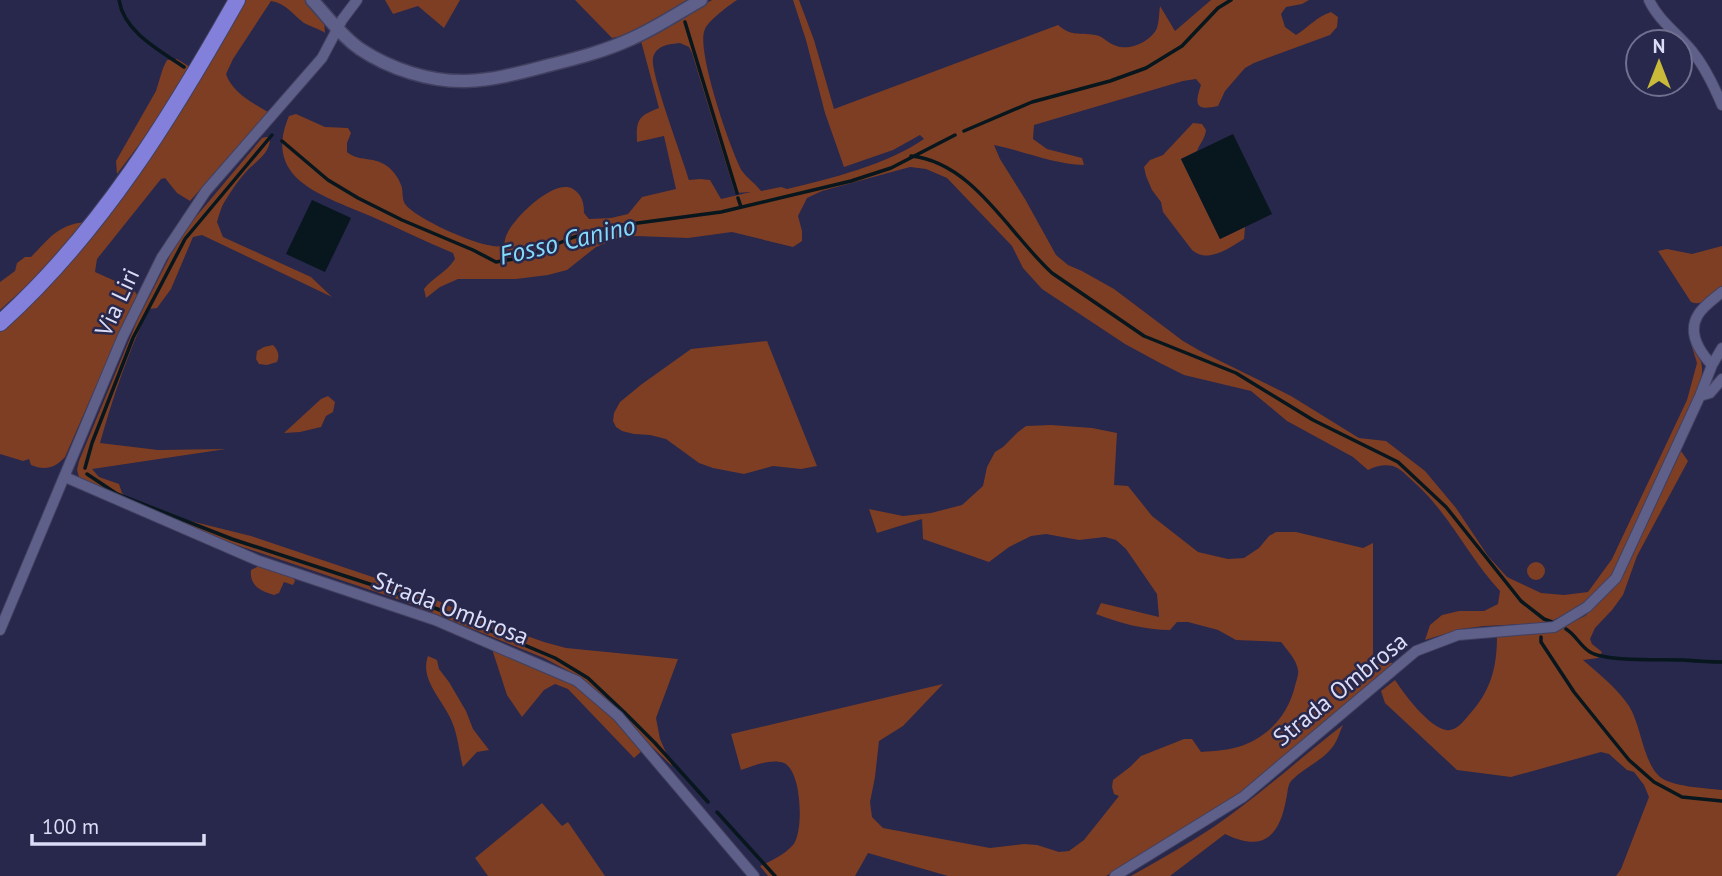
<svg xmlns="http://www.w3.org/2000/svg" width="1722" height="876" viewBox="0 0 1722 876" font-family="'PT Sans',sans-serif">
  <rect width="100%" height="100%" fill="#28274c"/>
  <path fill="#7d3e23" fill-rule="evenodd" d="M245 0H307L324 22 325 33C318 28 311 27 304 23 293 15 286 3 271 1L233 59 226 74C232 92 252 103 268 112L190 201 177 193 165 178 161 179 97 259 95 272 133 289 138 296 110 354 65 457C55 468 45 471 31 465L29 459 23 461 0 454V329L138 176 163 139 190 97Z
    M385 0H460L444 28 418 6 393 14Z
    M575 0H693L626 35 612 38Z
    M712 0H737C728 6 709 20 705 29 695 48 731 151 742 171 747 178 755 183 761 191L781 187 787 189C830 179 888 164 924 139L920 135 893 150 844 167 825 113 806 40 793 0H799L814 40 834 109 1058 25C1072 37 1078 32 1095 35 1103 36 1106 42 1114 45 1128 52 1151 42 1157 28 1159 22 1159 13 1160 6L1175 31 1211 0H1309L1302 4 1286 7 1281 14 1285 27 1296 35C1310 26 1315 18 1331 12L1338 17 1337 27 1330 35 1254 63 1245 68 1225 91 1218 106C1196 111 1194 105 1201 85L1196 79 1183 81 1034 125 1033 139 1047 149 1082 158 1084 165C1054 164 1024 151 994 145L1000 159 1025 199 1056 255 1068 265 1082 271 1114 289 1183 341 1202 352 1291 396 1359 438 1386 441 1425 471 1456 508 1488 556 1507 577 1541 593 1564 595 1588 592 1612 559 1687 400 1697 363 1691 344C1704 361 1704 368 1699 388L1633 535 1613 573 1600 591 1577 609 1547 623 1484 626 1461 629 1425 640 1430 625 1442 615 1459 611H1484L1498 604 1500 591C1469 558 1450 515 1416 484 1410 479 1405 473 1399 469 1390 463 1378 465 1368 470L1353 457 1287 421 1251 391 1184 375 1160 363 1125 344 1042 289 1023 268 1012 246 947 178 926 169 910 167 822 191 807 198 798 216 802 231V241L793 247 732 232 688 238 636 236 616 239 596 247 567 270 548 275 516 279H458L440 287 426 298 424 289C433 277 446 273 455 259L453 253C424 241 396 227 368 215 322 195 262 179 289 116L296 114 325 127 348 128 351 133 347 143V152C359 162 373 156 387 166 394 171 400 180 402 188 403 194 402 199 405 204 416 219 474 244 493 246 498 247 499 246 504 245 505 241 505 237 507 234 514 218 554 178 573 189 582 195 584 202 584 213L589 219 611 218 628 214 642 197 676 189 664 136 637 142C636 120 638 116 659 108L641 41ZM680 43 689 47 692 53 735 193 751 192 721 199 710 180 700 179 689 180C683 159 650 73 653 58 656 45 670 44 680 43Z
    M177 59 190 67 147 134 117 174 116 161 156 91 163 68 167 60Z
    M1193 123 1202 124 1206 130C1205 139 1200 143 1197 151L1181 159 1220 239 1245 227 1244 239C1229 248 1208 264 1192 250L1163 212 1161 202 1152 190 1146 176 1144 167 1150 160 1163 155Z
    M266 137H270C271 154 254 162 245 173 238 181 231 191 225 201 221 207 219 215 217 222L223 237 311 277 332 297 202 235 193 237 171 289 157 308 149 309C128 352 113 397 100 443L158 450 226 449 92 469 99 477 119 484 122 493 133 502 90 485 79 477 77 470 79 461 137 321 171 254 189 225 262 138Z
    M85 222 43 271 0 310V282L15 271 17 263 25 257H31C49 239 57 225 85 222Z
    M1722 246V287C1713 295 1703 307 1691 302L1658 251 1667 249 1692 254Z
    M767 341 817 466 801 469 773 466 744 474 713 468 699 463 666 439 650 435 634 434 622 431 616 427 613 421 614 413 620 402 642 384 691 349Z
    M273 345C278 350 280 355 277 362L267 365 259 364 256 359 257 351 264 347Z
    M328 396 335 402 333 412 326 416 321 427 300 432 284 433 321 399Z
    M1051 425 1092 428 1117 433 1114 485 1128 486 1152 516 1198 552 1228 559 1244 558 1259 548 1269 536 1276 532H1296L1363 548 1373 543V664L1387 662 1397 664 1242 796 1106 876H948L868 853 855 876H768L760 866C771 861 784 855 793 845 804 832 802 771 784 763 771 758 753 766 741 770L731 734 943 684 903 726 879 741 875 777 870 802 872 817 883 828 990 848 1024 844 1037 845 1059 852 1069 851 1084 840 1119 796 1114 794 1112 787 1113 780 1130 767 1141 756 1184 739H1192L1201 752C1215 751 1231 750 1244 745 1271 734 1288 714 1295 686 1296 681 1299 675 1298 670 1296 659 1288 651 1281 642L1236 640 1218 630 1188 622H1177L1170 630C1145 630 1119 623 1096 614L1101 603 1159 617 1157 594 1126 549 1116 540 1105 537 1079 540 1046 534 1031 536 1009 547 989 562 923 539 922 519 877 533 869 509 903 516 931 513 962 505 983 486 987 467 995 452 1003 447 1018 432 1026 426Z
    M1681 451 1688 461 1637 556 1623 595 1612 610 1595 628 1590 639 1592 644 1602 652 1598 658 1583 660C1599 674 1617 688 1629 706 1641 725 1643 761 1659 776 1671 787 1705 788 1722 790V876H1616L1621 869 1649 797 1644 785 1634 772 1627 770 1609 754 1601 752 1511 777 1457 770 1385 703 1381 691 1395 680C1404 694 1429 727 1446 730 1455 732 1463 722 1468 716 1491 691 1497 668 1497 635L1540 634 1555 630 1585 616 1604 598 1621 580Z
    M162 514 251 536 423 594 473 617 544 642 566 648 678 659 656 718 660 739 672 766 578 676 544 658 403 601 216 538Z
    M1527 571a9 9 0 1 1 18 0a9 9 0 1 1-18 0Z
    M263 564 293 576 295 581 293 585 284 582 279 593 274 595C261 591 249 586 251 570Z
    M491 646 575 681 599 702 643 750 634 758 568 689 555 684 544 690 522 717 507 695Z
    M428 656 437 660 439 669 449 682 466 711 473 729 489 750 477 752 463 767C459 752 458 736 452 722 444 701 419 680 428 656Z
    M1343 725C1340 731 1338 739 1334 745 1324 760 1305 767 1292 780 1287 785 1288 793 1286 800 1279 838 1262 852 1225 834L1170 876H1131C1159 860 1188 844 1215 826 1260 795 1300 758 1343 725Z
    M542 803 562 826 568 822 605 876H488L475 858Z"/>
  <path fill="#07171d" d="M1233 134 1272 214 1220 239 1181 159Z
    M312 200 351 218 325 272 286 254Z"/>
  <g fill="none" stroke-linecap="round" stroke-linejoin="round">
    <path stroke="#07171d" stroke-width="3.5" d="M119 0C124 32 159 50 184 67
      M685 22 737 193
      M964 131 1032 102 1110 81 1146 68 1182 46 1218 8 1231 0
      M282 141 328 180 358 198 402 220 473 250 496 262 525 257 574 237 615 226 721 212 851 181 891 168 955 135
      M911 156C973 162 1010 235 1052 273L1144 336 1236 373 1313 420 1398 462 1446 507 1521 601 1544 619 1552 622
      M738 198 741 207
      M85 468 92 443 133 338 185 239 272 135
      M87 474 117 494 232 539 397 593 470 622 555 658 588 678 625 713 655 743 708 802
      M1566 629C1576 635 1580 646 1590 652 1607 662 1661 659 1683 660 1696 661 1709 662 1722 662
      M1541 637V642L1574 692 1599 723 1629 760 1654 782 1682 797 1722 801
      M717 812 775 876"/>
    <g stroke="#424060" stroke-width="12">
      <path id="minor" d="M1649 0C1658 20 1678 34 1692 51 1705 67 1714 86 1722 105
        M1712 365C1700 352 1687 333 1698 315 1703 306 1714 299 1722 292
        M1700 396 1710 393 1722 379
        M65 477 259 561 435 620 577 681 618 716 754 876
        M0 630 123 336 162 257 206 191 322 58 342 20 357 0
        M1115 876 1243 797 1416 651 1458 635 1554 627 1587 607 1616 578 1700 396 1712 365 1722 348"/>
    </g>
    <g stroke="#424060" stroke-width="15">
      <path id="tertiary" d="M312 0C328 17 341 36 360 49 390 69 430 82 466 81 495 80 523 72 550 65 578 58 605 51 631 39 656 28 678 13 701 0"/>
    </g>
    <g stroke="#424060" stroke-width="18">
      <path id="trunk" d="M0 323C101 232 171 117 237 0"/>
    </g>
    <use href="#minor" stroke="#5f608a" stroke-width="10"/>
    <use href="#tertiary" stroke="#5f608a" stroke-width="12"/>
    <use href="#trunk" stroke="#8280da" stroke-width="16"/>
  </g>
  <g text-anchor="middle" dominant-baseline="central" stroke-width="5" stroke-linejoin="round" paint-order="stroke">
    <g font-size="24" fill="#dbddf6" stroke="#28274c">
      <text transform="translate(117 302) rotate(-65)">Via Liri</text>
      <text transform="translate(451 608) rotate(21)">Strada Ombrosa</text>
      <text transform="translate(1340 689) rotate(-39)">Strada Ombrosa</text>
    </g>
    <g font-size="26" font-style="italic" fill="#84dbf9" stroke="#28274c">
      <text transform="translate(567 240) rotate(-13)">Fosso Canino</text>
    </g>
  </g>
  <g transform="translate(1659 63)"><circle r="33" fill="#28274c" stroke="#707090" stroke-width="2"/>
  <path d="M0-5L12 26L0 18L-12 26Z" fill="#c9ba3a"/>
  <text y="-10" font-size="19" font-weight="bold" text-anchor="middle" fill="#dbddf6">N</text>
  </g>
  <path d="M32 834v10h172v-10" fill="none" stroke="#dbddf6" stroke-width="3.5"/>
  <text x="42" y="834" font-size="21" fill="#dbddf6" stroke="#28274c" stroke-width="5" paint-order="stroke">100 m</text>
</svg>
